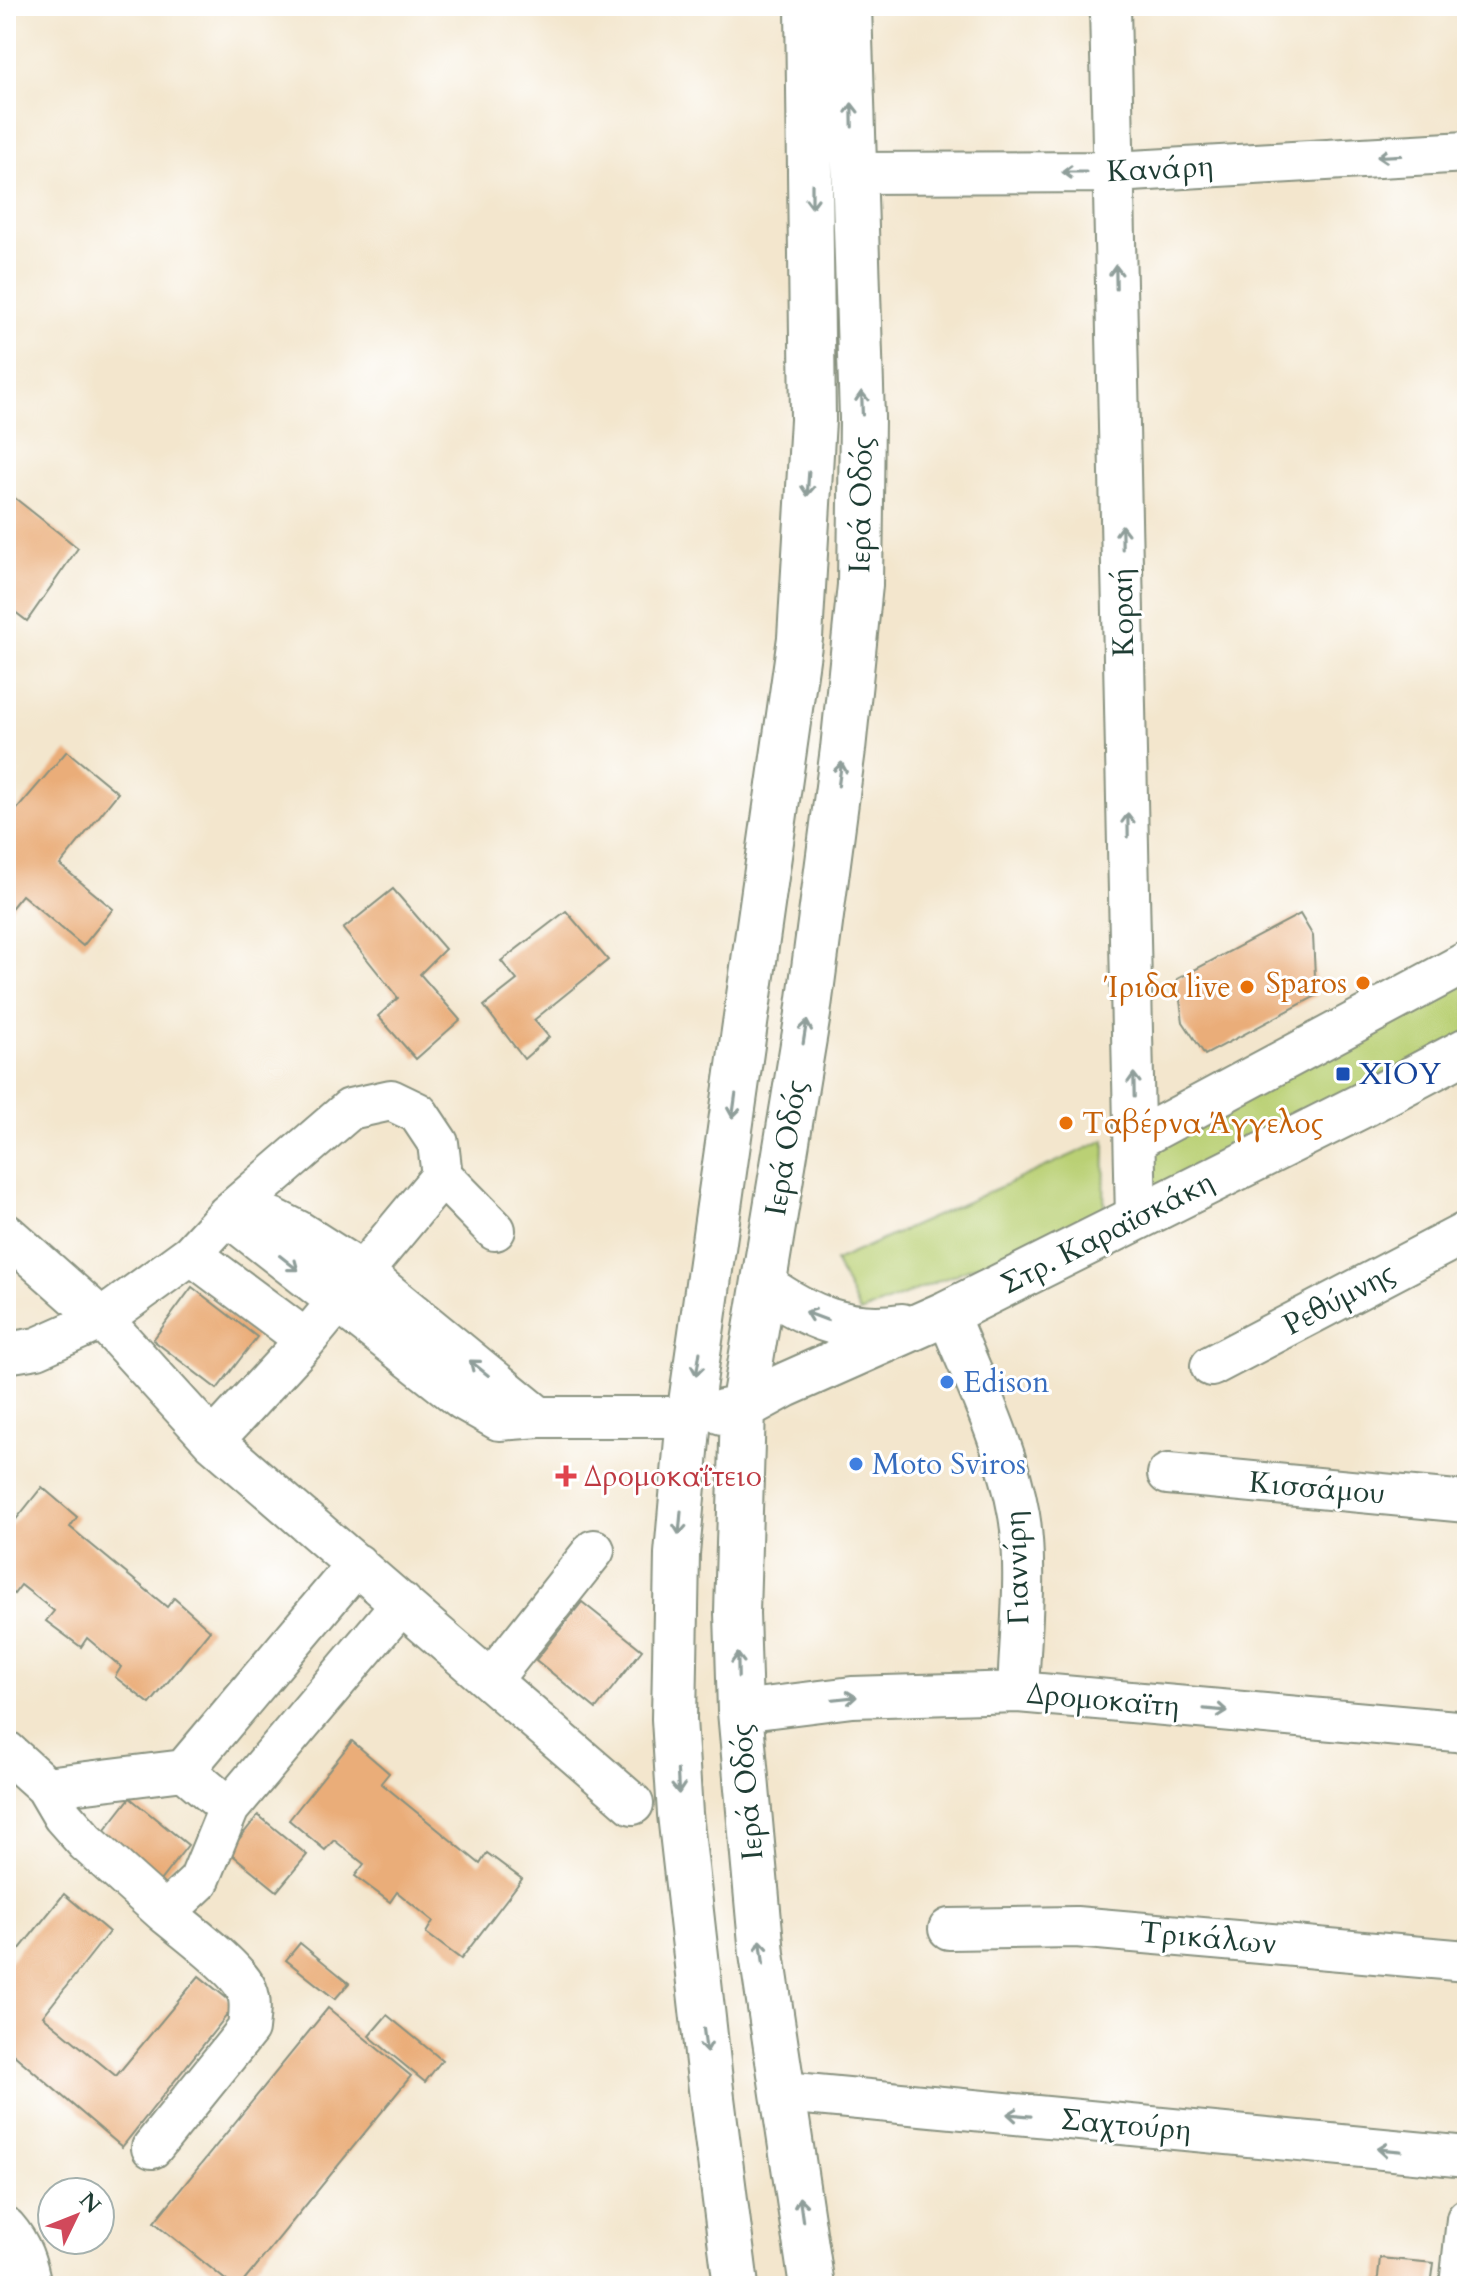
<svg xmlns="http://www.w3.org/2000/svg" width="1473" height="2292" viewBox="0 0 1473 2292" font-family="Cardo,serif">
  <rect width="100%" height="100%" fill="#fff"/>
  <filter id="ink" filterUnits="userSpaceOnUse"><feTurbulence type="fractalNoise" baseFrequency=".0125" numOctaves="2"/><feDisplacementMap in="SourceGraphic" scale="16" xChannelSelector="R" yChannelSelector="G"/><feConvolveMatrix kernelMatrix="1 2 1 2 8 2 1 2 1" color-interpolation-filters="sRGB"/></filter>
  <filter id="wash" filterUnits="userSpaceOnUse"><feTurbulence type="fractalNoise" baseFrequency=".006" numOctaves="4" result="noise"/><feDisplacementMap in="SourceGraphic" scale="32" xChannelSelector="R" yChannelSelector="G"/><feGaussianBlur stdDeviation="1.8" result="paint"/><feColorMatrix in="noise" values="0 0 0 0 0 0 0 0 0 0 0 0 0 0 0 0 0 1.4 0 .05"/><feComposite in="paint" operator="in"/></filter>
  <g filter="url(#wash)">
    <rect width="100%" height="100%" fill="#f3e6cd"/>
    <path fill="#bad074" stroke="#6c8654" stroke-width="2" d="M1467 970V1033L1139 1200V1142Z
      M1105 1140 1104 1214 860 1313 835 1261Z"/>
    <g id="blocks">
      <path fill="#eaad79" d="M6 491 78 548 27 621 6 605Z
        M67 751 118 793 60 865 113 909 83 946 22 895 8 912 6 910V822Z
        M393 889 445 949 420 974 460 1020 416 1059 378 1016 398 998 343 929Z
        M566 911 608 960 534 1020 549 1037 524 1059 484 1006 517 980 501 961Z
        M1300 914 1313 936 1316 996 1205 1055 1183 1022 1177 979Z
        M192 1287 257 1337 217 1389 153 1340Z
        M42 1487 77 1517 70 1527 167 1607 174 1598 210 1630 150 1704 115 1677 121 1667 87 1638 81 1647 46 1621 54 1611 21 1585 14 1594 6 1588V1532Z
        M582 1602 642 1650 596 1709 536 1660Z
        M352 1741 389 1773 381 1783 480 1864 487 1853 522 1879 461 1959 426 1933 433 1921 397 1892 390 1902 355 1876 364 1864 334 1840 325 1850 289 1820Z
        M130 1798 188 1845 156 1886 98 1839Z
        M258 1815 307 1855 277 1891 229 1852Z
        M64 1894 109 1932 43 2016 116 2076 199 1976 235 2005 122 2147 6 2048V1966Z
        M300 1943 349 1983 335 1999 286 1960Z
        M328 2008 411 2076 240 2286H233L154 2222Z
        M387 2015 442 2060 425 2082 369 2036Z
        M1380 2258 1434 2263 1431 2286H1377Z"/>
    </g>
  </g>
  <g filter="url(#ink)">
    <use href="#blocks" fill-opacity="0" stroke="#899280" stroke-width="2"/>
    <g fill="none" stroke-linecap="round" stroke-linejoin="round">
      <g stroke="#899280" stroke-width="44">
        <path id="minor" d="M1110 6 1136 1219
          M853 173 1114 172 1467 152
          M1135 1140 1467 962
          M227 1215 462 1399 499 1420 539 1417H689
          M231 1215 272 1218 298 1231 362 1272 539 1417
          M6 1234 102 1319 213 1441 633 1804
          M191 1254 306 1340
          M947 1313C973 1378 1007 1445 1019 1515 1028 1566 1020 1638 1018 1692
          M6 1353 37 1348 102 1319 191 1254 227 1215 350 1109 391 1100 418 1113 438 1143 442 1176 495 1230
          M1211 1366 1467 1232
          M213 1441 306 1340 442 1176
          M1168 1474 1467 1502
          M357 1564 184 1770 229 1808 402 1603
          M491 1680 594 1550
          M740 1711 852 1697 1018 1692 1467 1732
          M6 1751 46 1787 63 1816 86 1842 165 1913 199 1881 229 1808
          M46 1787 184 1770
          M949 1929 1076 1927 1467 1961
          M785 2092 1467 2157
          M152 2148 248 2029C249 2017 252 2003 247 1991 240 1970 184 1929 165 1913
          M6 2228C21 2245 27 2264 31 2286
          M1460 2286 1467 2219"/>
      </g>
      <g stroke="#899280" stroke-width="48">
        <path id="major" d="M764 1286C808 1317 848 1334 902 1326
          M722 1412 743 1408 785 1385 947 1313 1361 1106 1467 1050
          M736 2286 712 2098 680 1814 674 1719 677 1554 689 1417 800 638 813 420 808 6
          M812 2286 762 1954 740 1711 737 1613 743 1408 808 1014 843 749 860 585 862 418 849 6"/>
      </g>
      <use href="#minor" stroke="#fff" stroke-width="40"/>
      <use href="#major" stroke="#fff" stroke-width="44"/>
    </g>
    <defs><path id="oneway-shaft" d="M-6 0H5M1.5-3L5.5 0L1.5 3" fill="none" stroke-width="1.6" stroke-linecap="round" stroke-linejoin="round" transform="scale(2)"/></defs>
    <g stroke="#8f9e9a">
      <use href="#oneway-shaft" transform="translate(852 115) rotate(-91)"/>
      <use href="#oneway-shaft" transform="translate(1389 156) rotate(177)"/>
      <use href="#oneway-shaft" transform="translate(1074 172) rotate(180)"/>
      <use href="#oneway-shaft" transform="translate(812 196) rotate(90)"/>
      <use href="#oneway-shaft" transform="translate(1116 277) rotate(-91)"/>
      <use href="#oneway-shaft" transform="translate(862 403) rotate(-92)"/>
      <use href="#oneway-shaft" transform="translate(808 484) rotate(94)"/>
      <use href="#oneway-shaft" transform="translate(1122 537) rotate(-91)"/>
      <use href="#oneway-shaft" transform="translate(840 774) rotate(-82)"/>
      <use href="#oneway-shaft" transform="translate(1128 825) rotate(-91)"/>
      <use href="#oneway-shaft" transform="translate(805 1032) rotate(-81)"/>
      <use href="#oneway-shaft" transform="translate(1134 1085) rotate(-91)"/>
      <use href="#oneway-shaft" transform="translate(734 1106) rotate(98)"/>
      <use href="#oneway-shaft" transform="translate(289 1263) rotate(38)"/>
      <use href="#oneway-shaft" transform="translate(816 1316) rotate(-159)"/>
      <use href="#oneway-shaft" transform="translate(698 1364) rotate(99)"/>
      <use href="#oneway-shaft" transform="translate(479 1368) rotate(-141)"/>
      <use href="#oneway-shaft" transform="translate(680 1523) rotate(95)"/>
      <use href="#oneway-shaft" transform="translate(738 1665) rotate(-91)"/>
      <use href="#oneway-shaft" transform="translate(845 1698) rotate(-6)"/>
      <use href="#oneway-shaft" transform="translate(1216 1710) rotate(5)"/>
      <use href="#oneway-shaft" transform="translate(678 1782) rotate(87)"/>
      <use href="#oneway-shaft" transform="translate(762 1952) rotate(-97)"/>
      <use href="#oneway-shaft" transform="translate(705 2041) rotate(83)"/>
      <use href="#oneway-shaft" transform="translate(1019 2115) rotate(-175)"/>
      <use href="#oneway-shaft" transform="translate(1389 2150) rotate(-175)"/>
      <use href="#oneway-shaft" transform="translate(801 2209) rotate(-98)"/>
    </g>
  </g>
  <g fill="#e8710a" stroke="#fff" stroke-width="3">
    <circle cx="1363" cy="983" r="8"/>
    <circle cx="1247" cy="987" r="8"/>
    <circle cx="1066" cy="1123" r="8"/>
  </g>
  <rect fill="#1a4fb4" stroke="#fff" stroke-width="3" x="1335" y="1066" width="16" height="16" rx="4"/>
  <g fill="#3f7fe0" stroke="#fff" stroke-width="3">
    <circle cx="947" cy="1382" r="8"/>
    <circle cx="856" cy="1464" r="8"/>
  </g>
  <path fill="#e0444e" stroke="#fff" stroke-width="3" d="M562 1464h8v8h8v8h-8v8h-8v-8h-8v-8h8z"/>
  <g text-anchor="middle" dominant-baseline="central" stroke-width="6" stroke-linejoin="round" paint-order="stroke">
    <g font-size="30" fill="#1f3d34" stroke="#fff">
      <text transform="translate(1160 169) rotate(-3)">Κανάρη</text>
      <text transform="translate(861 505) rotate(-89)">Ιερά Οδός</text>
      <text transform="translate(1123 612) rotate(-91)">Κοραή</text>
      <text transform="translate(786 1148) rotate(-81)">Ιερά Οδός</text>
      <text transform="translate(1107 1233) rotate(-27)">Στρ. Καραϊσκάκη</text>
      <text transform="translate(1339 1299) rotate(-28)">Ρεθύμνης</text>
      <text transform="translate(1317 1488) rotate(5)">Κισσάμου</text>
      <text transform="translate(1017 1568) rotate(-92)">Γιαννίρη</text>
      <text transform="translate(1103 1700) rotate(5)">Δρομοκαϊτη</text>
      <text transform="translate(747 1792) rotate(-95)">Ιερά Οδός</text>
      <text transform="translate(1208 1938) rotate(5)">Τρικάλων</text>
      <text transform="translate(1126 2125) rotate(5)">Σαχτούρη</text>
    </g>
    <g font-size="30" fill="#c56008" stroke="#fff" text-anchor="end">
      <text x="1347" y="983">Sparos</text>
      <text x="1231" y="987">Ίριδα live</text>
      <text x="1082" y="1123" text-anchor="start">Ταβέρνα Άγγελος</text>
    </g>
    <g font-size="30" fill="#164399" stroke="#fff" text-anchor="start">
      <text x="1359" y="1074">ΧΙΟΥ</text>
    </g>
    <g font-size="30" fill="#366cbe" stroke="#fff" text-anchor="start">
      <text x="963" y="1382">Edison</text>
      <text x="872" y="1464">Moto Sviros</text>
    </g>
    <g font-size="30" fill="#be3a42" stroke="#fff" text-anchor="start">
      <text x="584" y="1476">Δρομοκαΐτειο</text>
    </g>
  </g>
  <rect width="1473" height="2292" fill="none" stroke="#fff" stroke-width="32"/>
  <g transform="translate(76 2216) rotate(47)"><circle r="38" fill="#ffffff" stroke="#a5b1ae" stroke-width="2"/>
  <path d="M0-6L14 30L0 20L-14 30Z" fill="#d1495b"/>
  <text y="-12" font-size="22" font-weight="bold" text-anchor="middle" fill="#1f3d34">N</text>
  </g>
</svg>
